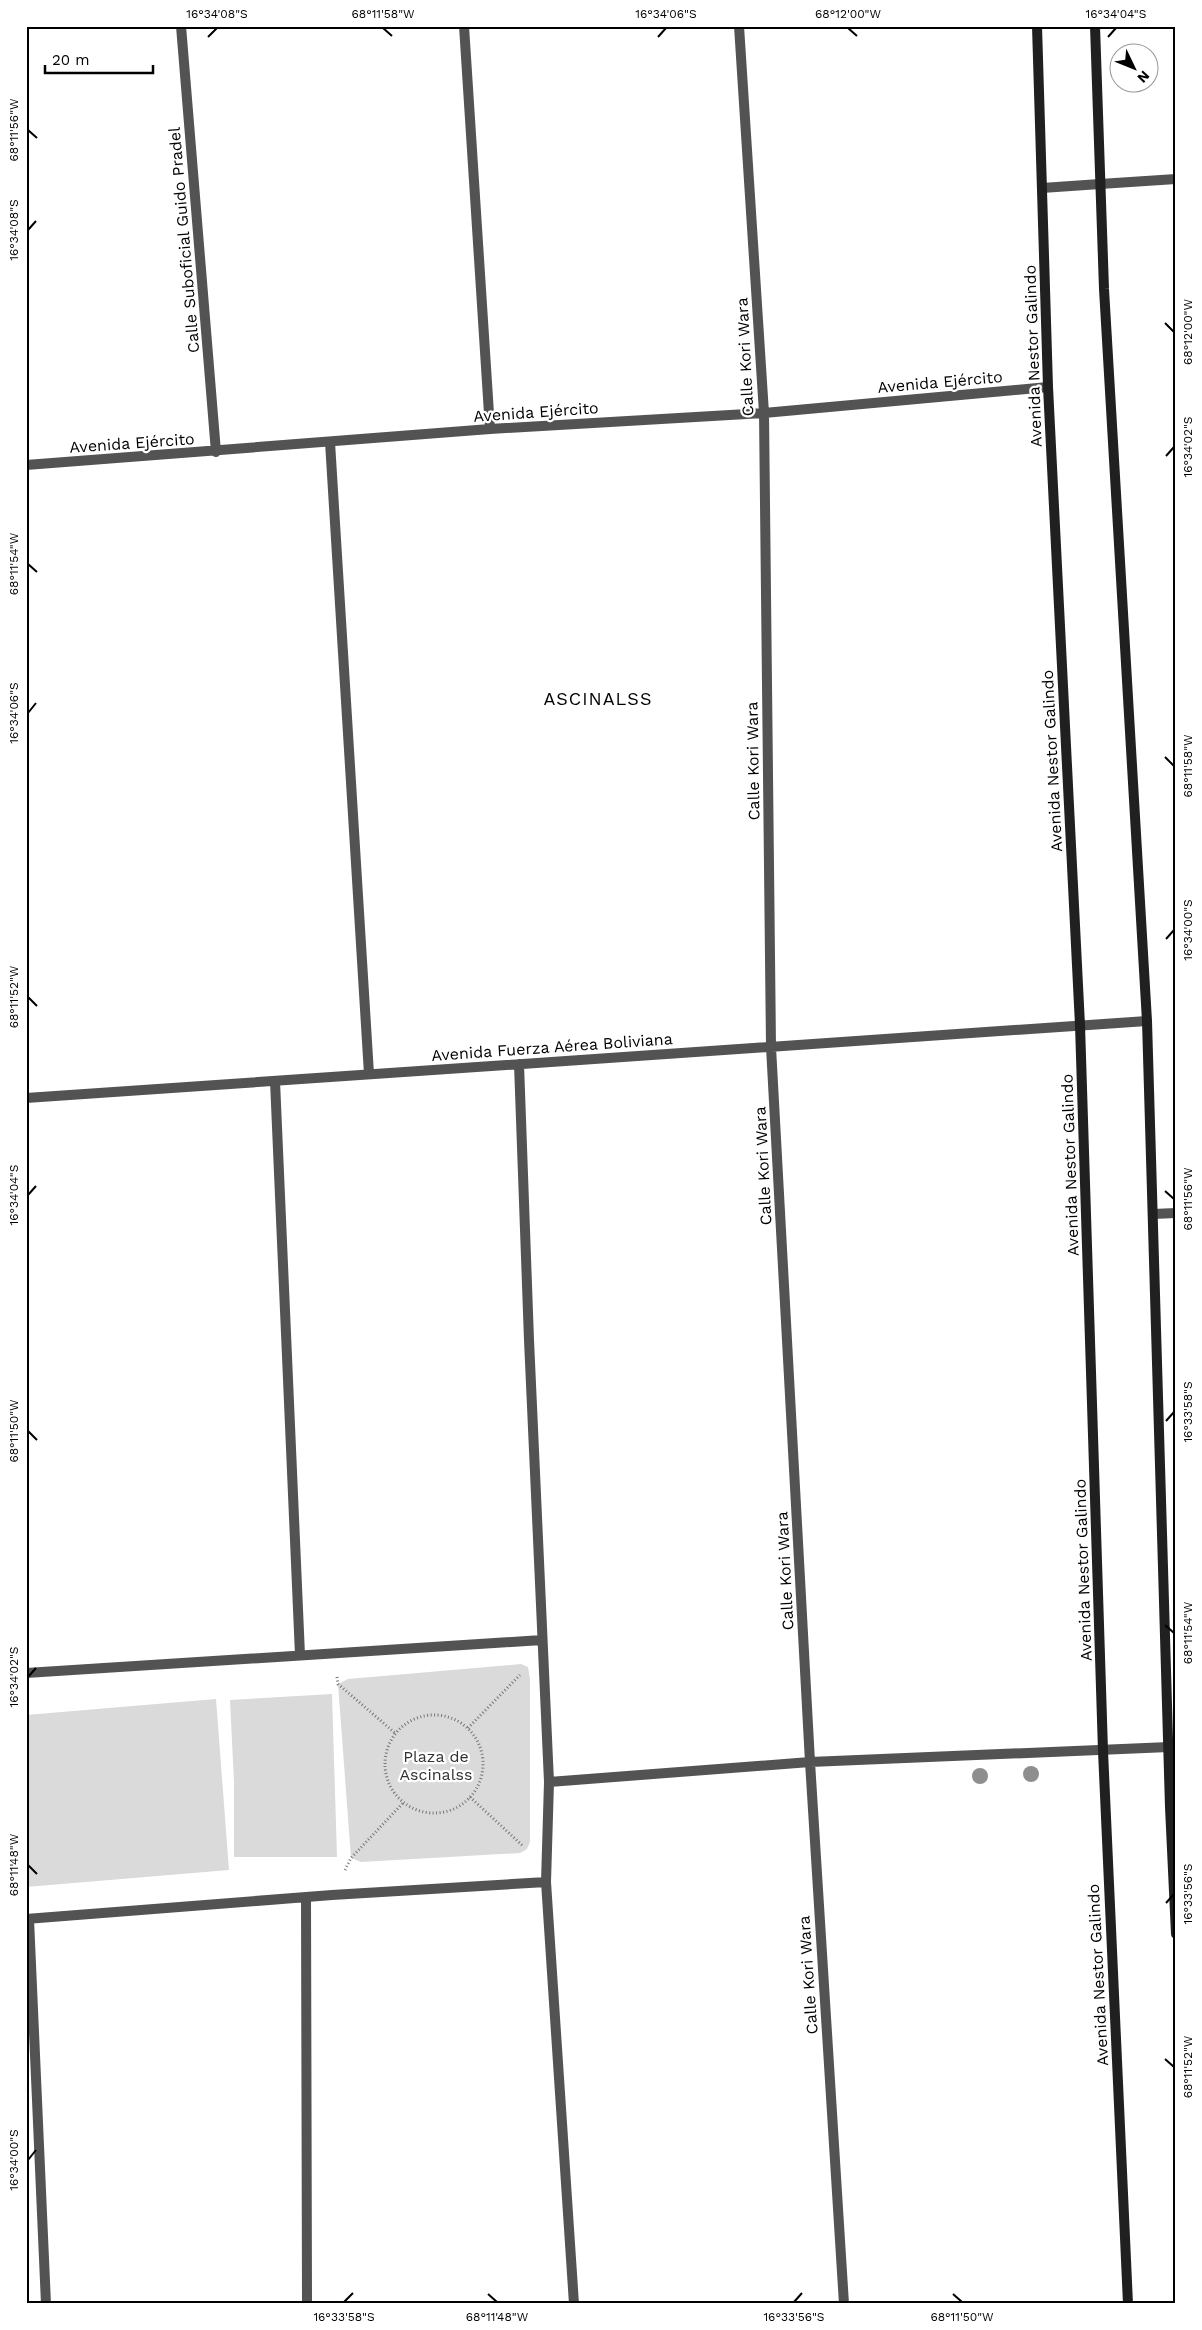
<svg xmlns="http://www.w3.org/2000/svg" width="1202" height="2330" viewBox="0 0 1202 2330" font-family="'Work Sans',sans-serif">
  <rect width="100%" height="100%" fill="#fff"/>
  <path fill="#dadada" d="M521 1664 528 1667 530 1679V1842L527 1849 520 1853 361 1862 351 1858 338 1684 348 1679Z
    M332 1694 337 1857H234V1782L230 1700Z
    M216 1699 229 1870 26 1887V1715Z"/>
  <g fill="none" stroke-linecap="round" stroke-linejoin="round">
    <path stroke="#757575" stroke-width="3" stroke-dasharray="1 2.5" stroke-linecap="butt" d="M337 1677 338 1684 395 1733
      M385 1764a49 49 0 1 1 98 0a49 49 0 1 1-98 0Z
      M468 1728 520 1675
      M470 1797 523 1846
      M345 1870 351 1858 403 1803"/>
    <path stroke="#535353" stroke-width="10" d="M181 26 216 452
      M464 26 490 429
      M739 26 764 413 771 1047 810 1762 844 2304
      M1042 188 1100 184
      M330 442 369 1074
      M26 465 490 429 764 413 1048 387
      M519 1064 529 1340 549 1782 546 1882 574 2304
      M275 1081 300 1655
      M26 1098 1147 1021
      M1153 1214 1176 1213
      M26 1673 542 1640
      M549 1782 810 1762 1169 1747
      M306 1898 307 2304
      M26 1919 332 1895 546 1882
      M29 1919 46 2304"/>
    <path stroke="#535353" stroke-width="10" d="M1100 184 1176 179"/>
    <path stroke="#202020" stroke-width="10" d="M1037 26 1048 387 1080 1025 1103 1751 1128 2304
      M1095 26 1104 289 1147 1021 1170 1807 1176 1934"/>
  </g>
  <g fill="#8e8e8e">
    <circle cx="1031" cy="1774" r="8"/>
    <circle cx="980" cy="1776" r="8"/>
  </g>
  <path fill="none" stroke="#000" stroke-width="2" d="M383 28 392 36M848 28 857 36M208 37 217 28M658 37 666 28M1108 37 1116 28M28 130 37 138M28 230 36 221M1165 323 1174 332M1166 456 1174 447M28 564 37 572M28 713 36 703M1165 757 1174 766M1166 939 1174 930M28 997 37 1006M1165 1191 1174 1199M28 1195 36 1186M1166 1421 1174 1412M28 1431 37 1440M1165 1625 1174 1633M28 1677 36 1668M28 1865 37 1874M1166 1903 1174 1894M1165 2059 1174 2067M28 2160 36 2150M488 2294 497 2302M953 2294 962 2302M344 2302 353 2293M794 2302 802 2293"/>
  <g text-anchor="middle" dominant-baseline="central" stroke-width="4.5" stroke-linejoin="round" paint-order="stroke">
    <g font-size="16" fill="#000" stroke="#fff">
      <text transform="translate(184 240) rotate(-95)">Calle Suboficial Guido Pradel</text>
      <text transform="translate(1033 356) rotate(-92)">Avenida Nestor Galindo</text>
      <text transform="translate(745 357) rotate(-93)">Calle Kori Wara</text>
      <text transform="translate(940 382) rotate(-5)">Avenida Ejército</text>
      <text transform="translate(536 412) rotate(-4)">Avenida Ejército</text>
      <text transform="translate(132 443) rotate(-4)">Avenida Ejército</text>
      <text transform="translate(753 761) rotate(-91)">Calle Kori Wara</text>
      <text transform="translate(1052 761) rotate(-93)">Avenida Nestor Galindo</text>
      <text transform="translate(552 1047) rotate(-4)">Avenida Fuerza Aérea Boliviana</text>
      <text transform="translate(1070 1165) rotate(-92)">Avenida Nestor Galindo</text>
      <text transform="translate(763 1166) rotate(-93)">Calle Kori Wara</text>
      <text transform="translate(1083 1570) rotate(-92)">Avenida Nestor Galindo</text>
      <text transform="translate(785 1571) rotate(-93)">Calle Kori Wara</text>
      <text transform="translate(808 1975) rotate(-94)">Calle Kori Wara</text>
      <text transform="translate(1098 1975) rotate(-93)">Avenida Nestor Galindo</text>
    </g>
    <g font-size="16" fill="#313131" stroke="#fff">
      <text x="436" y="1756">Plaza de<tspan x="436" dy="18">Ascinalss</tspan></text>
    </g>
    <g font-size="18" letter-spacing="1" fill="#000" stroke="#fff">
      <text x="598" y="698">ASCINALSS</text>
    </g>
  </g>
  <rect width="1202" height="2330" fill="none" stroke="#ffffff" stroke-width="55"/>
  <g transform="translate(1134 68) rotate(133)"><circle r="24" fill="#ffffff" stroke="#999999"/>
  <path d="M0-4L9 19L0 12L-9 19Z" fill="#000000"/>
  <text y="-8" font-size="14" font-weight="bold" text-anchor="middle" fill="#000000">N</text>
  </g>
  <path d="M45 65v8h108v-8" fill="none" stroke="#000000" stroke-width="2.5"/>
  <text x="52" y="65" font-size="15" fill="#000000" stroke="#ffffff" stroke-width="4" paint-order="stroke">20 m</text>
  <rect x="28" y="28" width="1146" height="2274" fill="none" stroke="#000" stroke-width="2"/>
  <g font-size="12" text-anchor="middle" fill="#000">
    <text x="217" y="18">16°34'08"S</text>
    <text x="383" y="18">68°11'58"W</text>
    <text x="666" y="18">16°34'06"S</text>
    <text x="848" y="18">68°12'00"W</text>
    <text x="1116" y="18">16°34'04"S</text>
    <text transform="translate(14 130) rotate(-90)" y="4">68°11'56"W</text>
    <text transform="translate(14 230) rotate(-90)" y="4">16°34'08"S</text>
    <text transform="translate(1188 332) rotate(-90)" y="4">68°12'00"W</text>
    <text transform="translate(1188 447) rotate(-90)" y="4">16°34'02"S</text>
    <text transform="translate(14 564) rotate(-90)" y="4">68°11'54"W</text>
    <text transform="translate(14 713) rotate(-90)" y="4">16°34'06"S</text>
    <text transform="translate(1188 766) rotate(-90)" y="4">68°11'58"W</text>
    <text transform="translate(1188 930) rotate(-90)" y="4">16°34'00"S</text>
    <text transform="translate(14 997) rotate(-90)" y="4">68°11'52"W</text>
    <text transform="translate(14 1195) rotate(-90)" y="4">16°34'04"S</text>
    <text transform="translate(1188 1199) rotate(-90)" y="4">68°11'56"W</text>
    <text transform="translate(1188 1412) rotate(-90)" y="4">16°33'58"S</text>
    <text transform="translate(14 1431) rotate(-90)" y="4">68°11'50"W</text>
    <text transform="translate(1188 1633) rotate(-90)" y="4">68°11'54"W</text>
    <text transform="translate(14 1677) rotate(-90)" y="4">16°34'02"S</text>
    <text transform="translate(14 1865) rotate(-90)" y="4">68°11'48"W</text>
    <text transform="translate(1188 1894) rotate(-90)" y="4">16°33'56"S</text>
    <text transform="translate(1188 2067) rotate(-90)" y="4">68°11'52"W</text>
    <text transform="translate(14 2160) rotate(-90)" y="4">16°34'00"S</text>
    <text x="344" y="2321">16°33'58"S</text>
    <text x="497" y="2321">68°11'48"W</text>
    <text x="794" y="2321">16°33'56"S</text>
    <text x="962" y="2321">68°11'50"W</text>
  </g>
</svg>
